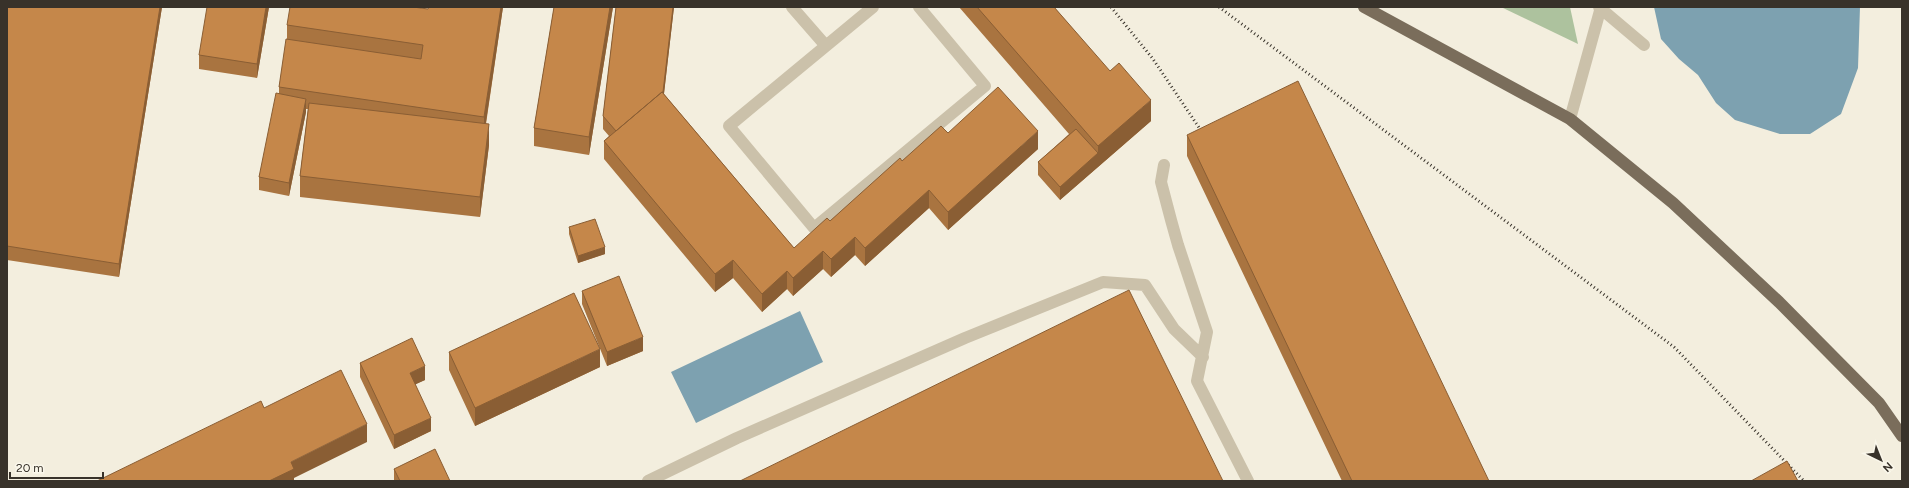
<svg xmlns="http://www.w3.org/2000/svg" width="1909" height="488" viewBox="0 0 1909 488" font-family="Figtree,sans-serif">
  <rect width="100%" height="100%" fill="#f3eede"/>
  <path fill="#adc29e" d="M1501 7H1570L1578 44Z"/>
  <path fill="#7da1b0" d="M1654 7H1860L1858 68 1841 114 1810 134H1780L1735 120 1716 103 1698 75 1679 59 1661 39Z
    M800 311 823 362 696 423 671 372Z"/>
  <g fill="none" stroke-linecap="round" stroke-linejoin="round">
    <path stroke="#cbc1aa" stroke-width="12" d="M792 7 826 46
      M873 7 729 126 814 228 985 86 919 7
      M1599 7 1644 45
      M1570 119 1601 7
      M1164 165 1161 182 1171 220 1178 245 1207 332 1197 381 1248 481
      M648 481 737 438 965 338 1103 282 1145 285 1174 329 1203 357"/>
    <path stroke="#7a6d5b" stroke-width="12" d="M1364 7 1570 119 1673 203 1779 302 1879 403 1902 436"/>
    <path stroke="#38322a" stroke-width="3" stroke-dasharray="1 3" stroke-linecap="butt" d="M1111 7 1153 59 1206 138
      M1219 7 1674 347 1804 481"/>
  </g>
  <path fill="#a97440" d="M7 7H162L119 277 7 260Z
    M269 7 257 78 199 69V55Z
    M503 7 486 124 489 145 480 217 300 197V176L308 109H306V112L289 196 259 190V177L279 93V87L287 39V25L428 9Z
    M554 7H613L589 155 534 146V128Z
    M616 7H674L664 94 794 248 830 221 902 161 948 133 1038 149 948 230 929 208 865 266 855 255 831 277 823 269 793 296 787 289 762 312 733 278 715 292 604 159V141L609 136 603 129V116Z
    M959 7H1054L1151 121 1060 200 1038 175V162L1069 134Z
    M1187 135 1489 481H1342L1187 156Z
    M569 227 605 254 578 263 569 234Z
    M582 291 643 351 607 366 582 304Z
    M449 352 600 367 475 426 449 370Z
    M360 363 425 380 415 384 431 431 394 449 360 377Z
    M394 469 450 481H394Z"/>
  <path fill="#8a5e34" d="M160 7H162L119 277V264Z
    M266 7H269L257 78V64Z
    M501 7H503L484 135V117Z
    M610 7H613L589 155V137Z
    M673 7H674L662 110 618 133Z
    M306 99V112L289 196V183Z
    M1151 100V121L1060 200V187L1098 153V146Z
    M489 124V145L480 217V197Z
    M1038 131V149L948 230V212Z
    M929 190V208L865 266V248Z
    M855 237V255L831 277V259Z
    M605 247V254L578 263V256Z
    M823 251V269L793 296V278Z
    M733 260V278L715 292V274Z
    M787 271V289L762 312V294Z
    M643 337V351L607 366V352Z
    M600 349V367L475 426V408Z
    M425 366V380L410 387V373Z
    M431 418V431L394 449V435Z
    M367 424V442L294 478V481H269L291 462Z"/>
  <path fill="#c5874a" stroke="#8a5e34" d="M7 7H160L119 264 7 246Z
    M207 7H266L257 64 199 55Z
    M290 7H413L428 9 429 7H501L484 117 279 87 286 39 421 59 423 45 287 25Z
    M554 7H610L589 137 534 128Z
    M616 7H673L663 92H662L616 131 603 116Z
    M977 7H1054L1110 71 1119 63 1151 100 1098 146Z
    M1298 81 1489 481H1352L1187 135Z
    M998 87 1038 131 948 212 929 190 865 248 855 237 831 259 823 251 793 278 787 271 762 294 733 260 715 274 604 141 662 92 794 248 827 218 830 221 900 158 902 161 941 126 948 133Z
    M276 93 306 99 289 183 259 177Z
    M309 103 489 124 480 197 300 176Z
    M1076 129 1098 153 1060 187 1038 162Z
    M595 219 605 247 578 256 569 227Z
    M619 276 643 337 607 352 582 291Z
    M1129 290 1223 481H740Z
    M574 293 600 349 475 408 449 352Z
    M412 338 425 366 410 373 431 418 394 435 360 363Z
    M341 370 367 424 291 462 294 469 269 481H97L261 401 264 408Z
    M435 449 450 481H400L394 469Z
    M1787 461 1798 481H1751Z"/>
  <rect width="1909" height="488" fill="none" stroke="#38322a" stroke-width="16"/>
  <g transform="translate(1881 460) rotate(137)" stroke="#faf7eb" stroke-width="3" paint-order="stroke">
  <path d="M0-3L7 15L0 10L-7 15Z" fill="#38322a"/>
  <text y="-6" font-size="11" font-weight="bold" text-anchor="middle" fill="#38322a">N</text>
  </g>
  <path d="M10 472v6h93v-6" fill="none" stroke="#38322a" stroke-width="2"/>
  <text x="16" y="472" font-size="12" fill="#38322a" stroke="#faf7eb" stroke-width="3" paint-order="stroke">20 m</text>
</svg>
